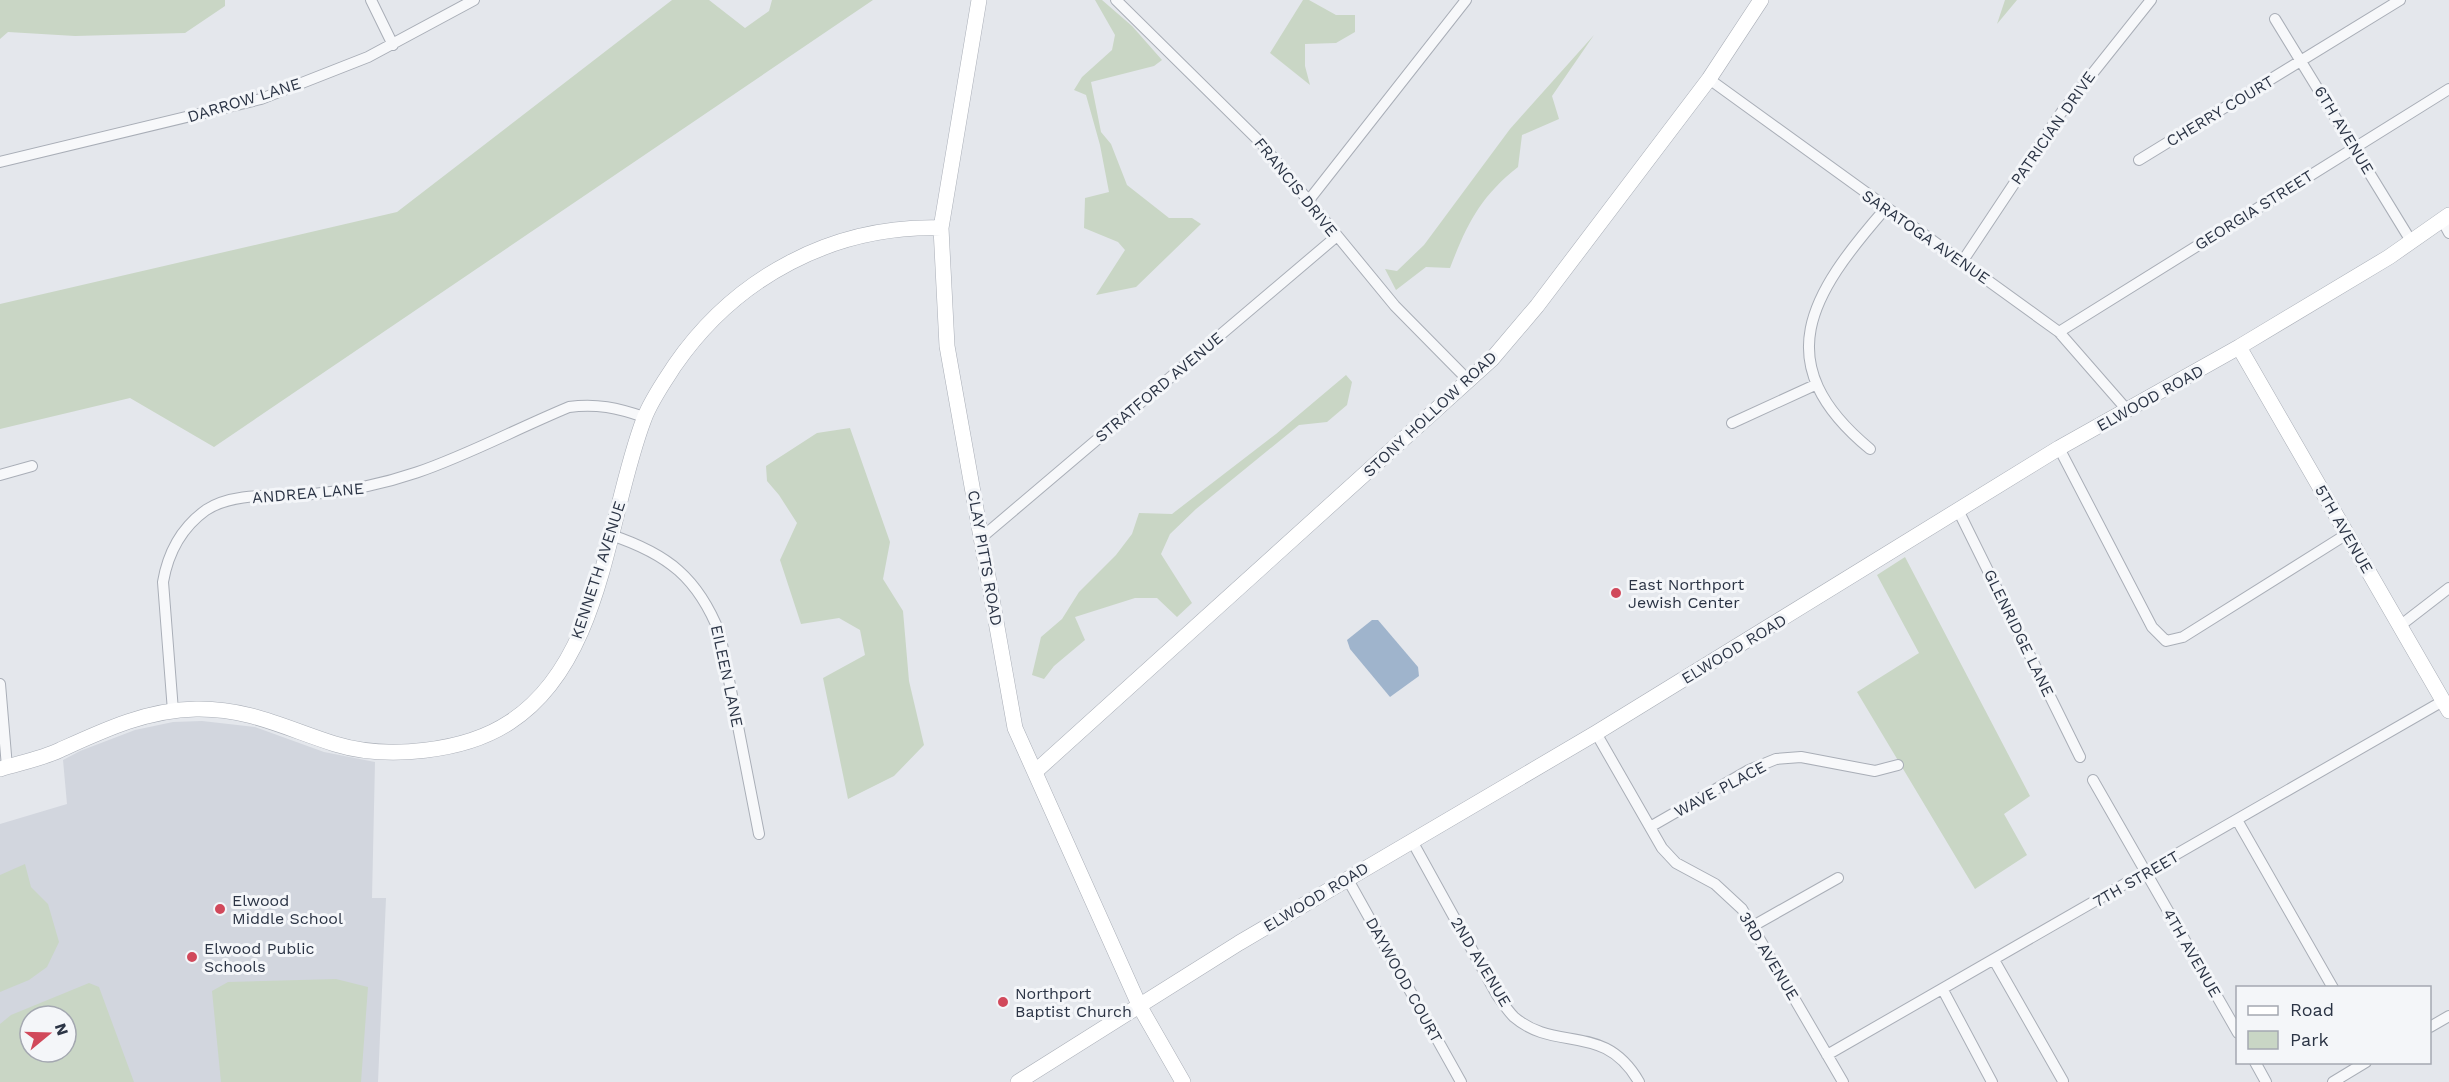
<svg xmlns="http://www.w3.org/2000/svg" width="2449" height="1082" viewBox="0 0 2449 1082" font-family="'Work Sans',sans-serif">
  <rect width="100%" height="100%" fill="#e4e7ec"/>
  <path fill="#d2d6de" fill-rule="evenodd" d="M202 721 255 727 324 752 375 762 372 898H386L378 1082H0V824L67 804 63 760 80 751 135 730 173 722ZM30 1016H66V1052H30Z"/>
  <path fill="#c9d6c5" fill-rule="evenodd" d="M0 0H225V6L185 33 75 36 8 32 0 39Z
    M672 0H709L745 28 769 11 772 0H873L214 447 130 398 0 429V304L397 212Z
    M1095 0H1102L1132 26 1162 60 1154 66 1091 82 1101 132 1111 144 1127 185 1169 218H1192L1201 224 1136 287 1096 295 1125 250 1118 242 1084 228 1085 198 1109 192 1100 145 1086 95 1074 90 1082 77 1112 50 1115 35Z
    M1303 0H1309L1336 15H1355V32L1336 43 1305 44V66L1310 85 1270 53Z
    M2005 0H2017L1997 24Z
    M1594 35 1552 96 1559 119 1522 135 1518 167C1480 197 1467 224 1450 268L1426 267 1396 290 1385 269 1397 271 1424 245 1510 129Z
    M1346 375 1352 382 1347 405 1327 422 1299 425 1196 509 1170 534 1161 554 1192 603 1177 617 1157 598H1135L1075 617 1085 640 1054 666 1044 679 1032 675 1041 637 1062 619 1079 592 1116 555 1132 534 1139 513 1172 514 1276 434Z
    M850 428 890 542 883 579 903 611 909 681 924 745 894 776 848 799 823 678 865 655 860 630 839 618 801 624 780 560 797 523 779 495 767 481 766 466 817 433Z
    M1905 557 2030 796 2004 814 2027 855 1975 889 1857 692 1919 653 1877 575Z
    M25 864 31 887 48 904 59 942 47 967 29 980 0 992V875Z
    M336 979 368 987 361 1082H221L212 991 228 982Z
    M89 983 99 987 134 1082H0V1024L11 1015ZM30 1016H66V1052H30Z"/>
  <path fill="#9fb4cc" d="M1372 620H1378L1418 667 1419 676 1390 697 1350 649 1347 640Z"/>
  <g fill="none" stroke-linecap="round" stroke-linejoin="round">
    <g stroke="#a9aeb7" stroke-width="12">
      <path id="street" d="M371 0 393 45
        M1116 0 1261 143 1395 306 1469 381
        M2275 19 2411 241
        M1709 79 2059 332 2128 411
        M2139 160 2400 0
        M0 162 261 99 368 57 474 0
        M1309 200 1466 0
        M2442 220 2449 233
        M1962 262 2061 113 2151 0
        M2059 332 2449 89
        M1732 423 1815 385
        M2059 448 2152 627 2166 641 2183 637 2347 534
        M1870 449C1766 363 1811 294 1885 209
        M0 475 32 466
        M1958 510 2080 757
        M611 535C668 554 698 578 720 634L759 834
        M981 538 1337 236
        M2401 625 2449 588
        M0 684 7 767
        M173 711 163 582C168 553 181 528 206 510 235 491 280 497 313 494 416 486 478 445 569 407 596 403 618 408 644 417
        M1596 733 1662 848 1676 863 1715 884 1742 909 1843 1082
        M2093 780 2238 1033
        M2237 820 2333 988
        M1650 827 1749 770 1776 759 1801 757 1875 771 1898 765
        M1412 841 1497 995C1502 1002 1508 1011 1514 1017 1556 1053 1604 1021 1639 1082
        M1347 878 1461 1082
        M1753 926 1838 878
        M1994 960 2063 1081
        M1943 990 1992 1082
        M2430 1027 2449 1016
        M1827 1055 2443 701
        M2255 1062 2266 1082
        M2333 1082 2366 1062"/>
    </g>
    <g stroke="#a9aeb7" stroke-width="16">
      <path id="secondary" d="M979 0 941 228 947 346 1015 728 1140 1007 1183 1082
        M2239 347 2449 711
        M0 769C19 763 41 759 60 750 104 730 146 710 196 709 249 708 287 729 335 744 387 760 465 752 510 722 604 661 607 515 644 419 651 400 664 382 675 365 736 277 833 225 941 228
        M1036 771 1492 359 1537 306 1709 79 1761 0
        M1018 1082 1239 943 1596 733 2059 448 2239 347 2389 257 2449 215"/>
    </g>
    <use href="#street" stroke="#f7f8fa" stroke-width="10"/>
    <use href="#secondary" stroke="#fff" stroke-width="15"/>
  </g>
  <g fill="#d1495b" stroke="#f4f6f9" stroke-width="2">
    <circle cx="1616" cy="593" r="6"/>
    <circle cx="220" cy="909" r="6"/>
    <circle cx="192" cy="957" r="6"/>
    <circle cx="1003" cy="1002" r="6"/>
  </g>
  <g text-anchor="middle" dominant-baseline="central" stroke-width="6" stroke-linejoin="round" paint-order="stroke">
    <g font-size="16" fill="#2b3445" stroke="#f4f6f9">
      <text transform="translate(244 100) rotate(-17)">DARROW LANE</text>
      <text transform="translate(2220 111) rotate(-31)">CHERRY COURT</text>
      <text transform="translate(2053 128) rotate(-55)">PATRICIAN DRIVE</text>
      <text transform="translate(2344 130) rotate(59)">6TH AVENUE</text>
      <text transform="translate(1296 187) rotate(51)">FRANCIS DRIVE</text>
      <text transform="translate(2254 210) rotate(-32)">GEORGIA STREET</text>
      <text transform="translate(1926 237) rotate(35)">SARATOGA AVENUE</text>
      <text transform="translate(1159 387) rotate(-40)">STRATFORD AVENUE</text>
      <text transform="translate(2150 398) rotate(-29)">ELWOOD ROAD</text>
      <text transform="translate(1430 414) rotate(-43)">STONY HOLLOW ROAD</text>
      <text transform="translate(308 493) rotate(-5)">ANDREA LANE</text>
      <text transform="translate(2344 529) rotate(60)">5TH AVENUE</text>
      <text transform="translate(985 558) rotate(80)">CLAY PITTS ROAD</text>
      <text transform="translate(598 570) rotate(-72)">KENNETH AVENUE</text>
      <text transform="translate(2019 633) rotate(64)">GLENRIDGE LANE</text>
      <text transform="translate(1734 649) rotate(-31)">ELWOOD ROAD</text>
      <text transform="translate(727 676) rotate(78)">EILEEN LANE</text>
      <text transform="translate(1720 789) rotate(-28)">WAVE PLACE</text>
      <text transform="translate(2136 879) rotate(-30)">7TH STREET</text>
      <text transform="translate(1316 897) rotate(-31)">ELWOOD ROAD</text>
      <text transform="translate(2192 953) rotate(60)">4TH AVENUE</text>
      <text transform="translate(1769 956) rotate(59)">3RD AVENUE</text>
      <text transform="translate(1481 962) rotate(59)">2ND AVENUE</text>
      <text transform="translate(1404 980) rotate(61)">DAYWOOD COURT</text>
    </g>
    <g font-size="16" fill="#2b3445" stroke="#f4f6f9" text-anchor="start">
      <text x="1628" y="584">East Northport<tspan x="1628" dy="18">Jewish Center</tspan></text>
      <text x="232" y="900">Elwood<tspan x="232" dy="18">Middle School</tspan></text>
      <text x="204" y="948">Elwood Public<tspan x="204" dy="18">Schools</tspan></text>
      <text x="1015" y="993">Northport<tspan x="1015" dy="18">Baptist Church</tspan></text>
    </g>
  </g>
  <rect x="2236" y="986" width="195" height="78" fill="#f4f6f9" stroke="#a4a8b1" stroke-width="1.5"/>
  <rect x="2248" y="1006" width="30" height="9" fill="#ffffff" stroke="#a4a8b1" stroke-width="1.5"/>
  <text x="2290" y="1016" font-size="18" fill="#2b3445">Road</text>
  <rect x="2248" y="1031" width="30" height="18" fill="#c9d6c5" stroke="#a4a8b1" stroke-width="1.5"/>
  <text x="2290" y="1046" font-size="18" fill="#2b3445">Park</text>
  <g transform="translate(48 1034) rotate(71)"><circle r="28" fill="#f4f6f9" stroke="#a4a8b1" stroke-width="1.5"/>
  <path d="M0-4.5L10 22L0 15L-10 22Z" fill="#d1495b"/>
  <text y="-9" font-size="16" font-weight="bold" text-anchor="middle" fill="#2b3445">N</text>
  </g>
</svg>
